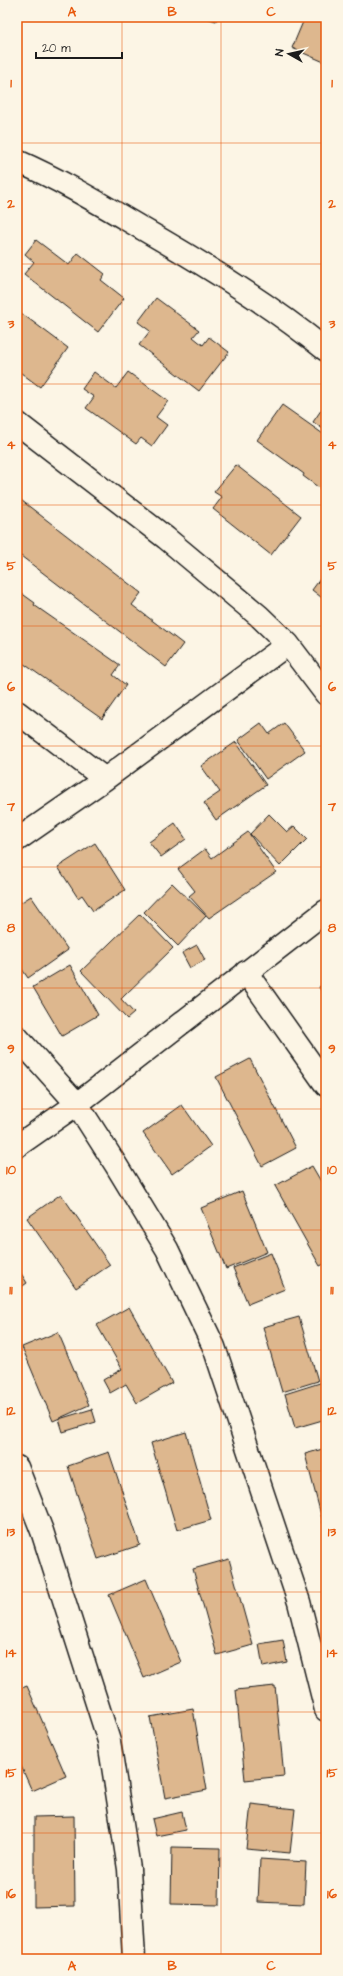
<svg xmlns="http://www.w3.org/2000/svg" width="343" height="1976" viewBox="0 0 343 1976" font-family="'Architects Daughter',sans-serif">
  <rect width="100%" height="100%" fill="#fcf5e5"/>
  <filter id="ink" filterUnits="userSpaceOnUse"><feTurbulence type="fractalNoise" baseFrequency=".025" numOctaves="2"/><feDisplacementMap in="SourceGraphic" scale="8" xChannelSelector="R" yChannelSelector="G"/><feConvolveMatrix kernelMatrix="1 2 1 2 8 2 1 2 1" color-interpolation-filters="sRGB"/></filter>
  <g filter="url(#ink)">
    <path fill="#ddb78e" stroke="#1c1c1c" d="M203 17H217L216 21Z
      M305 17H326V57L324 62 292 48Z
      M36 240 69 265 78 253 105 274 101 280 124 298 98 332 24 274 34 262 25 254Z
      M156 298 199 330 193 337 203 345 209 337 229 352 199 391 139 345 150 331 138 322Z
      M17 310 68 348 40 387 17 370Z
      M94 372 116 388 128 372 168 401 156 417 167 425 152 446 141 438 136 444 86 408 94 397 82 389Z
      M326 403V431L313 422Z
      M282 405 326 436V493L303 476 304 474 257 440Z
      M236 465 301 516 271 555 213 509 222 497 214 492Z
      M17 497 141 593 132 605 183 644 166 667 17 553Z
      M326 571V601L312 590Z
      M17 590 35 603 34 605 120 665 113 675 126 685 102 719 17 659Z
      M261 723 269 734 284 723 305 751 266 779 238 740Z
      M236 742 266 785 216 820 204 803 220 792 201 766Z
      M269 814 287 832 294 826 307 839 280 866 250 834Z
      M175 823 186 839 161 857 149 842Z
      M248 832 276 872 209 918 189 896 195 891 178 869 205 849 212 858Z
      M95 843 125 890 93 911 82 895 78 898 58 867Z
      M172 883 206 916 178 946 144 912Z
      M31 896 68 950 28 978 17 962V905Z
      M140 914 173 948 121 999 134 1013 127 1019 81 971Z
      M197 945 205 960 190 968 182 953Z
      M70 965 98 1015 62 1036 33 987Z
      M326 982V999L319 987Z
      M250 1059 296 1148 262 1166 216 1077Z
      M182 1105 211 1146 172 1174 143 1133Z
      M312 1166 326 1190V1263L320 1266 275 1186Z
      M242 1191 267 1252 226 1269 201 1208Z
      M61 1194 110 1265 76 1288 27 1218Z
      M271 1253 285 1289 248 1304 233 1268Z
      M17 1267 27 1283 17 1290Z
      M129 1307 172 1383 137 1403 126 1384 110 1393 103 1380 122 1369 97 1325Z
      M299 1317 318 1381 282 1392 263 1327Z
      M58 1332 89 1405 53 1421 22 1347Z
      M323 1382 326 1392V1419L295 1428 285 1394Z
      M92 1409 96 1422 63 1432 59 1419Z
      M186 1432 211 1520 177 1530 151 1443Z
      M326 1448V1534L305 1454Z
      M109 1452 140 1545 98 1559 68 1466Z
      M229 1559 253 1645 217 1655 193 1569Z
      M146 1579 181 1662 144 1678 109 1595Z
      M283 1640 287 1662 263 1667 259 1644Z
      M27 1686 66 1776 32 1791 17 1757V1690Z
      M275 1686 284 1776 245 1780 236 1690Z
      M193 1709 207 1790 165 1798 150 1717Z
      M251 1804 295 1809 290 1853 246 1849Z
      M182 1812 186 1830 156 1836 152 1819Z
      M74 1816 75 1906 34 1907V1817Z
      M172 1847 220 1848 219 1905 171 1904Z
      M260 1859 306 1862 304 1904 258 1902Z"/>
    <g fill="none" stroke-linecap="round" stroke-linejoin="round">
      <g stroke="#1c1c1c" stroke-width="25">
        <path id="minor" d="M17 161C61 180 102 205 143 229 207 266 269 304 326 350
          M17 423 166 538 259 616 288 644 326 694
          M17 712 105 779
          M17 840 105 779 288 644
          M246 972 326 1085
          M17 1037 77 1104 116 1165 167 1249 214 1347 299 1602 326 1710
          M17 1146 77 1104 326 911
          M17 1467 42 1531 109 1741 129 1869 134 1959"/>
      </g>
      <use href="#minor" stroke="#fcf5e5" stroke-width="22"/>
    </g>
  </g>
  <path fill="none" stroke="#e8590c" stroke-width="1" stroke-opacity="0.55" d="M122 17V1959M221 17V1959M17 143H326M17 264H326M17 384H326M17 505H326M17 626H326M17 746H326M17 867H326M17 988H326M17 1109H326M17 1230H326M17 1350H326M17 1471H326M17 1592H326M17 1712H326M17 1833H326"/>
  <rect width="343" height="1976" fill="none" stroke="#fcf5e5" stroke-width="44"/>
  <g transform="translate(289 54) rotate(278)" stroke="#fcf5e5" stroke-width="3" paint-order="stroke">
  <path d="M0-3L7 15L0 10L-7 15Z" fill="#1c1c1c"/>
  <text y="-6" font-size="11" font-weight="bold" text-anchor="middle" fill="#1c1c1c">N</text>
  </g>
  <path d="M36 52v6h86v-6" fill="none" stroke="#1c1c1c" stroke-width="2"/>
  <text x="42" y="52" font-size="12" fill="#1c1c1c" stroke="#fcf5e5" stroke-width="3" paint-order="stroke">20 m</text>
  <rect x="22" y="22" width="299" height="1932" fill="none" stroke="#e8590c" stroke-width="1.5"/>
  <g font-size="13" text-anchor="middle" font-weight="bold" fill="#e8590c">
    <text x="72" y="16">A</text>
    <text x="172" y="16">B</text>
    <text x="271" y="16">C</text>
    <text x="11" y="87">1</text>
    <text x="332" y="87">1</text>
    <text x="11" y="208">2</text>
    <text x="332" y="208">2</text>
    <text x="11" y="328">3</text>
    <text x="332" y="328">3</text>
    <text x="11" y="449">4</text>
    <text x="332" y="449">4</text>
    <text x="11" y="570">5</text>
    <text x="332" y="570">5</text>
    <text x="11" y="691">6</text>
    <text x="332" y="691">6</text>
    <text x="11" y="811">7</text>
    <text x="332" y="811">7</text>
    <text x="11" y="932">8</text>
    <text x="332" y="932">8</text>
    <text x="11" y="1053">9</text>
    <text x="332" y="1053">9</text>
    <text x="11" y="1174">10</text>
    <text x="332" y="1174">10</text>
    <text x="11" y="1294">11</text>
    <text x="332" y="1294">11</text>
    <text x="11" y="1415">12</text>
    <text x="332" y="1415">12</text>
    <text x="11" y="1536">13</text>
    <text x="332" y="1536">13</text>
    <text x="11" y="1657">14</text>
    <text x="332" y="1657">14</text>
    <text x="11" y="1777">15</text>
    <text x="332" y="1777">15</text>
    <text x="11" y="1898">16</text>
    <text x="332" y="1898">16</text>
    <text x="72" y="1970">A</text>
    <text x="172" y="1970">B</text>
    <text x="271" y="1970">C</text>
  </g>
</svg>
